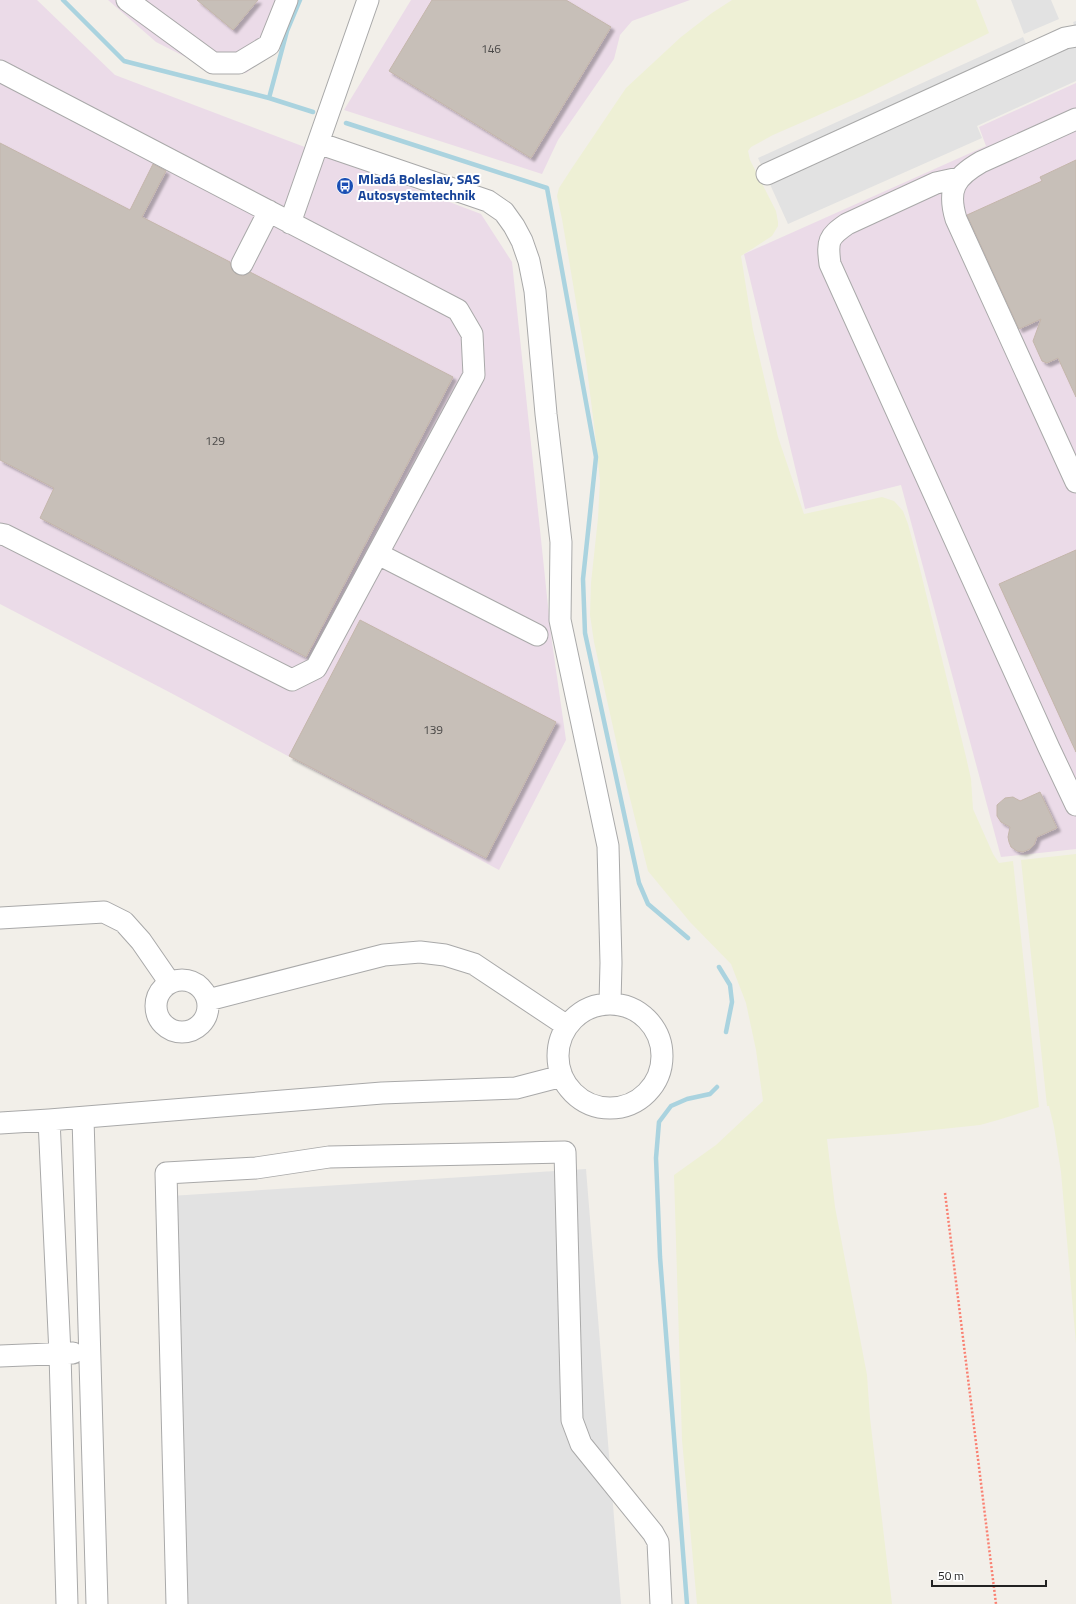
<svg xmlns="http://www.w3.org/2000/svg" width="1076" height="1604" viewBox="0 0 1076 1604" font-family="'Titillium Web',sans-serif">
  <defs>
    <filter id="shadow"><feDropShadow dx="3.5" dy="3.5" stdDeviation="1" flood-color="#0004"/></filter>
  </defs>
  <rect width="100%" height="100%" fill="#f2efe9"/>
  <path fill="#ebdbe8" d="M0 0H37L115 75 481 214 512 262 551 635 566 740 499 870 171 693 0 604Z
    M108 0H297L273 53 246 73 209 69 156 42Z
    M411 0H690L632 21 620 35 614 59 558 140 542 174 344 110Z
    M1076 83V849L1001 857 901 485 805 509 744 254 986 146 979 127Z"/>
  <path fill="#eef0d5" d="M732 0H976L989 33 862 96 773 135 751 147 748 151 750 160 776 211 778 222V226L772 236 741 256 753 330 778 437 804 514 882 497 894 501 903 511 908 524 919 565 966 757 971 779 973 809 993 854 999 863 1013 861 1039 1107 998 1120 980 1125 895 1134 827 1139 835 1207 867 1375 870 1418 892 1604H697L682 1440 674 1175 716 1145 763 1101 756 1050 746 1003 731 964 690 922 648 871 619 754 594 642 590 615 591 583 598 518 600 481 595 433 586 361 562 219 557 196 559 188 570 171 626 88 681 37 712 13Z
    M1076 854V1344L1061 1172 1054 1127 1049 1106H1047L1021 860Z"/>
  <path fill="#e2e2e2" d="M1011 0H1051L1059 19 1024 34Z
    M1076 21V81L977 126 982 138 788 224 758 158 1023 37 1027 46 1075 27 1073 22Z
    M586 1169 621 1604H178L155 1197Z"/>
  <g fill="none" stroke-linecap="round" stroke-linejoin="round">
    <path stroke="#aad3df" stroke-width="4.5" d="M63 0 124 61 269 98 313 112
      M269 98 287 31 300 0
      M346 123 547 188 596 457 583 579 585 633 639 883 648 904 688 938
      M719 967 730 985 732 1002 726 1032
      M687 1604 660 1257 656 1158 659 1122 671 1106 687 1099 710 1094 717 1087"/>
  </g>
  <path fill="#c7bfb8" stroke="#c4b6ab" filter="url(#shadow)" d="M197 0H258L233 30Z
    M432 0H566L611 27 531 158 389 71Z
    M0 143 130 210 153 164 166 171 142 217 230 262 232 270 236 274 243 276 250 272 453 377 306 657 40 518 54 488 0 460Z
    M1076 160V397L1058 358 1047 363 1042 361 1033 341 1041 319 1019 329 967 215 1042 181 1040 177Z
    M1076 550V752L999 584Z
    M360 620 556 722 486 858 289 756Z
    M1040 792 1057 828 1037 837 1034 845 1030 849 1023 852 1017 851 1011 847 1009 842 1008 837 1010 827 1001 822 997 816V805L1005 798 1013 797 1020 801Z"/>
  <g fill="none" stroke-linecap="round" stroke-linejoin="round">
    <g stroke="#a9a9a9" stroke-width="23">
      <path id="minor" d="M127 0 213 63H239L269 45 287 0
        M0 71 458 310 472 334 474 375 316 668 292 680 5 535 0 534
        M1076 119 981 162C955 177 947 189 956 219L1076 482
        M318 143 488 201 504 212 514 226 522 241 529 261 535 291 546 414 561 542 560 620 608 846 611 963 610 1003
        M767 174 1065 38 1076 36
        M959 178 936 183 847 224C828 237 827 241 830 264L1049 748 1076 805
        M290 223 368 0
        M242 264 269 211
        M378 554 537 635
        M0 918 104 912 124 922 141 941 170 983
        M156 1006a26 26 0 1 1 52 0a26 26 0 1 1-52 0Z
        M208 1000 384 955 420 952 445 955 474 964 567 1026
        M558 1056a52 52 0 1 1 104 0a52 52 0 1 1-104 0Z
        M83 1118 97 1604
        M49 1120 60 1354 67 1604
        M0 1123 49 1120 382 1093 516 1088 562 1076
        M0 1356 73 1353
        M177 1604 166 1173 256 1168 329 1157 565 1152 572 1420 581 1444 653 1533 658 1542 661 1604"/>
    </g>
    <path stroke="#fa8072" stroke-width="2.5" stroke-dasharray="2 2" stroke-linecap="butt" d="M945 1193 996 1604"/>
    <use href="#minor" stroke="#fff" stroke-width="21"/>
  </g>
  <defs>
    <g id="bus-disc" transform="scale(0.9)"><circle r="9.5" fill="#1a4fb4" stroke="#fff"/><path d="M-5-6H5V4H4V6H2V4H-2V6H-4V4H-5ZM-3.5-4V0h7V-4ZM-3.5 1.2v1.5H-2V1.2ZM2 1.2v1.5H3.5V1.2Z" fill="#fff"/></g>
  </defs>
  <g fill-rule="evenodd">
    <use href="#bus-disc" x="345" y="186"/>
  </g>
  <g text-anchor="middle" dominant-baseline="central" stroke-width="4" stroke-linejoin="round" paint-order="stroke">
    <g font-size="12" fill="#4b4948">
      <text x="491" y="48">146</text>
      <text x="215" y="440">129</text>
      <text x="433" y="729">139</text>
    </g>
    <g font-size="14" font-weight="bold" fill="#164399" stroke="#fff" text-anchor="start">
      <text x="358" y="178">Mladá Boleslav, SAS<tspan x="358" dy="16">Autosystemtechnik</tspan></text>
    </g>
  </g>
  <path d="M932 1580v6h114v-6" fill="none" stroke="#222222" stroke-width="2"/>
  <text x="938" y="1580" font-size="12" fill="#222222" stroke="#ffffff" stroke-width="3" paint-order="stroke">50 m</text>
</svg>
